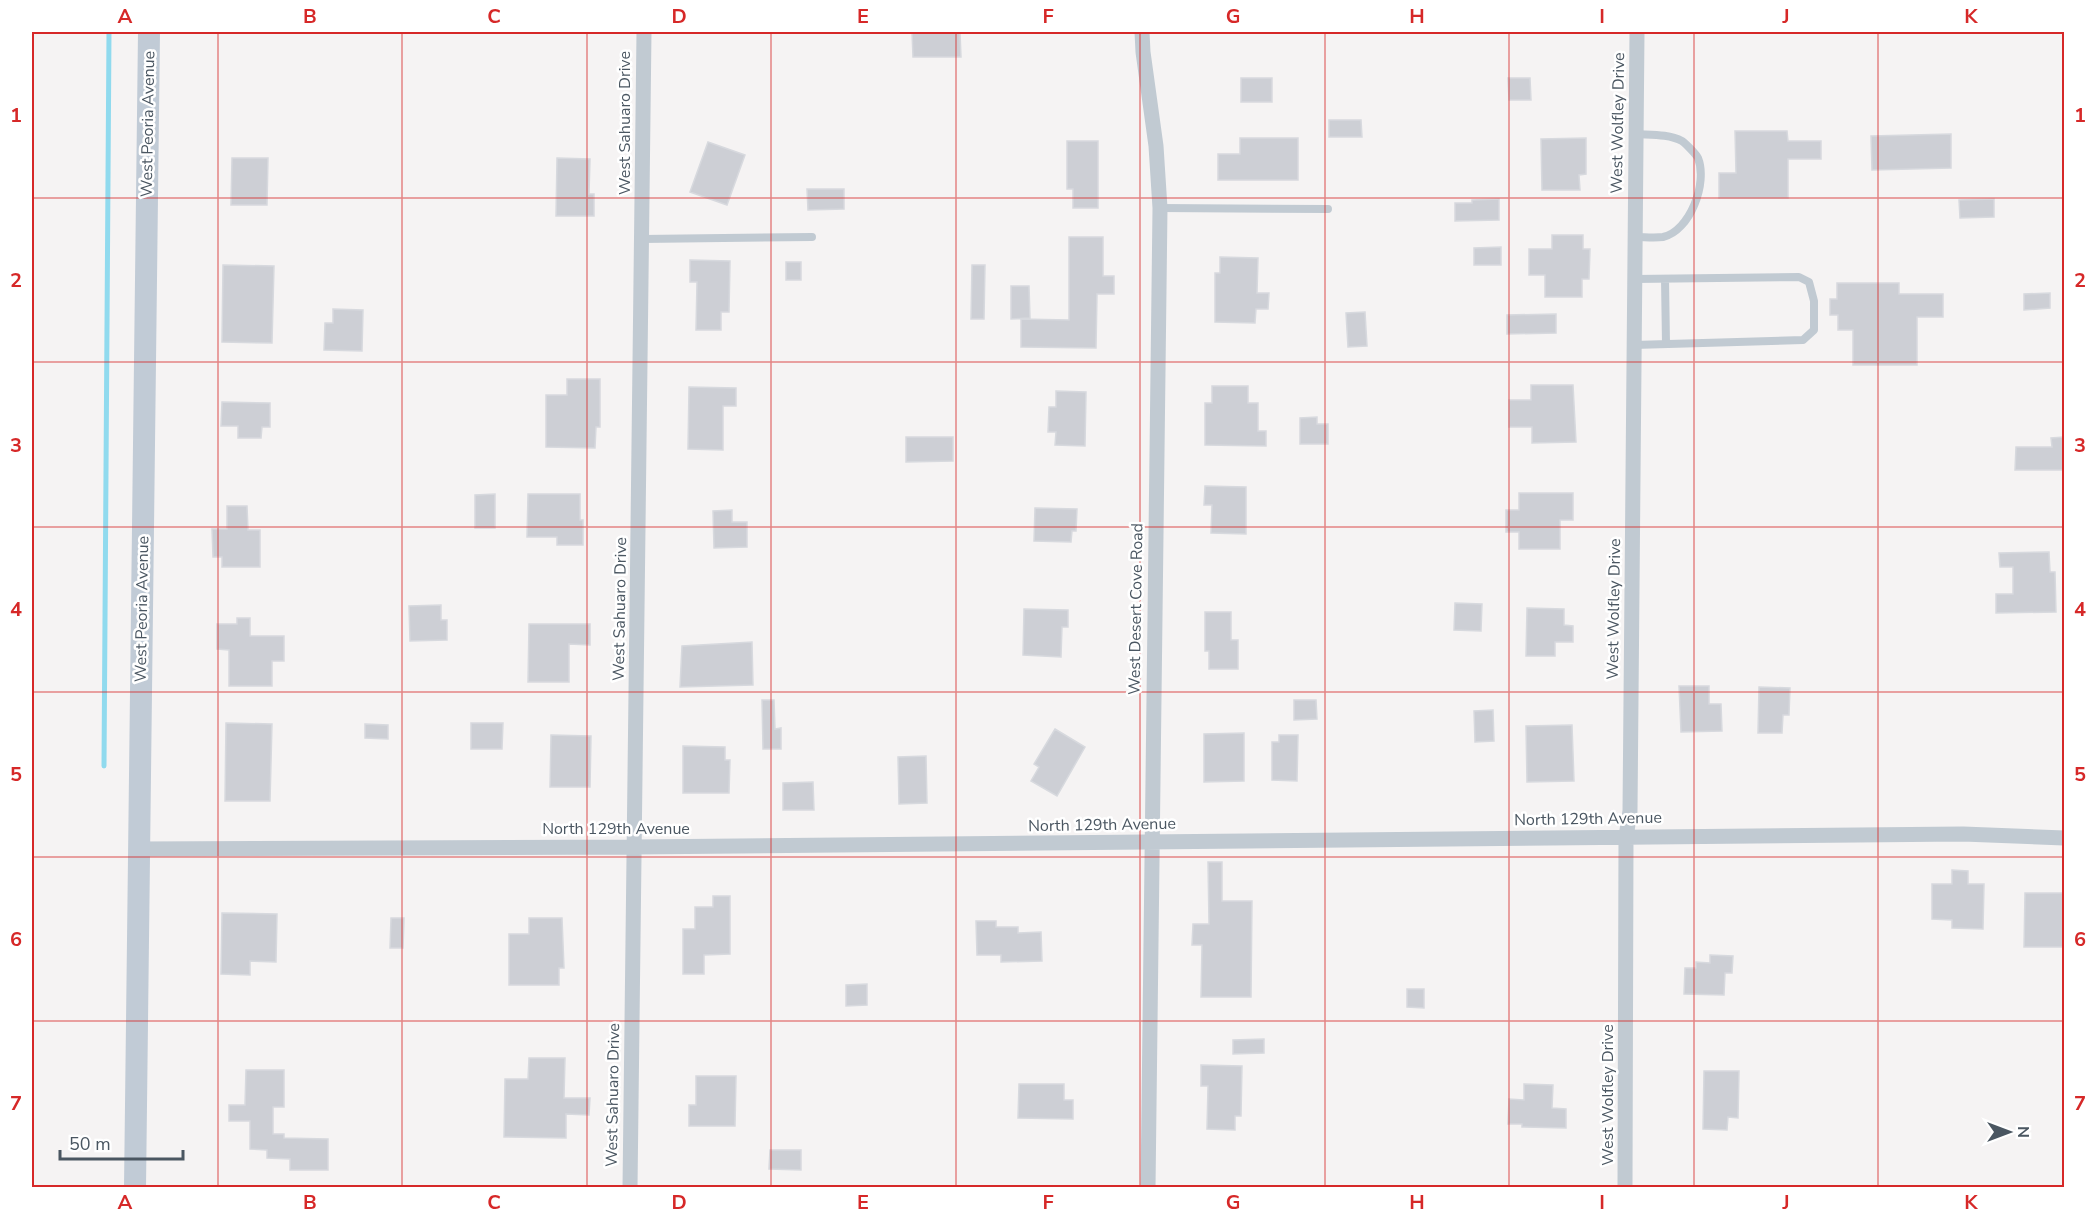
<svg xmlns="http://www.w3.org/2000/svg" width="2096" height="1219" viewBox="0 0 2096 1219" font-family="'Nunito Sans',sans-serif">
  <rect width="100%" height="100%" fill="#f5f3f3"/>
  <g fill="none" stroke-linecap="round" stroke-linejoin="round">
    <path stroke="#90daee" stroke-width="5" d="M104 766 109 32"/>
  </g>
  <path fill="#cdcfd5" stroke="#d7d9de" stroke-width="1.5" d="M912 32H960L961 57H913Z
    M1241 78H1272V102H1241Z
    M1508 78H1530L1531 100H1509Z
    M1329 120H1361L1362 137H1329Z
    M1735 131H1787L1788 141H1821V159H1788V198H1719V173H1736Z
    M1951 134V168L1872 170 1871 136Z
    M1240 138H1298V180H1218V154H1240Z
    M1586 138V174L1579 175 1580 190H1542L1541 139Z
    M1067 141H1098V208H1073V189H1067Z
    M708 142 745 155 727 205 690 192Z
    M232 158H268L267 205H231Z
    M557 158 590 159 589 194H594V216H556Z
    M807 189H844V209L808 210Z
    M1499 199V220L1455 221V203H1472V200Z
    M1994 199V217L1960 218 1959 200Z
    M1552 235H1583V249H1590L1589 279H1582V297H1545V275H1529V249H1552Z
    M1069 237H1103V276H1114V294H1097L1096 348 1021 347V319L1069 320Z
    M1501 247V265H1474V248Z
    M1220 257 1258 258 1257 293H1269L1268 309H1256L1255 323 1215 322V273H1220Z
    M690 260 730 261 729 312H721V330H696L697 282H690Z
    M786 262H801V280H786Z
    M223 265 274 266 272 343 222 342Z
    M972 265H985L984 319H971Z
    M1837 283H1899V294H1943V317H1917V365H1853V330H1838V315H1830V299H1837Z
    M1011 286H1029L1030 318 1011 319Z
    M2050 293V308L2024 310V294Z
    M333 309 363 310 362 351 324 350 325 323H333Z
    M1365 312 1367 346 1348 347 1346 313Z
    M1556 314V333L1507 334V315Z
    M567 379H600V427H596L595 448 546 447V395H567Z
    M1531 385H1573L1576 442 1532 443V427H1509V400H1531Z
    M1212 386H1248V403H1258V431H1266V446L1205 445V403H1212Z
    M689 387 736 388V406H723V450L688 449Z
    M1056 391 1086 392 1085 446 1055 445 1056 432H1048L1049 407H1056Z
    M222 402 270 403V427H262L261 438H238V426H221Z
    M1317 417V424H1328V444H1300V418Z
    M906 437H953V461L906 462Z
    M2064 437V470H2015L2016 447H2052L2051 438Z
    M1205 486 1246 487V534L1211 533 1212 505H1204Z
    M1519 493H1573V520H1560V549H1519V532H1506V510H1519Z
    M495 494V528H475V495Z
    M528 494H580V520H583V545H557V537H527Z
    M227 506H247L248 530H260V567H222V557H213L212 529H227Z
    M1035 508 1077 509 1076 531H1072L1071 542 1034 541Z
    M732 510V522H747V547L714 548 713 511Z
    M2049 552 2050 572H2055L2056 612 1996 613V594H2013V567H2000L1999 553Z
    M1455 603 1482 604 1481 631 1454 630Z
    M441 605V620H447V640L410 641 409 606Z
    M1527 608 1564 609V625L1573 626V642H1555V656H1526Z
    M1024 609 1068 610V627H1062L1061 657 1023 655Z
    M1205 612H1231V640H1238V669H1209V651H1205Z
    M237 618H250V636H284V661H272V686H229V650L217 649V624H237Z
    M529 624H590V645L569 644V682H528Z
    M752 642 753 685 680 687 682 646Z
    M1679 686H1709V704H1721L1722 731 1681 732Z
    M1759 687 1790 688 1789 715H1783L1782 733H1758Z
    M762 700H774L775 729 781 728V749H763Z
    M1294 700H1316L1317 719 1294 720Z
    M1493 710 1494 741 1475 742 1474 711Z
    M226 723 272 724 270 801H225Z
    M471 723H503L502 749H471Z
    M365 724 388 725V739L365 738Z
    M1572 725 1574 781 1527 782 1526 726Z
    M1055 729 1085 747 1057 796 1031 781 1039 767 1034 764Z
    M1244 733V781L1204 782V734Z
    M551 735 591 736 590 787H550Z
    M1279 735H1298L1297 781 1272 780V742H1279Z
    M683 746 725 747V760H730L729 793H683Z
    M926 756 927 803 899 804 898 757Z
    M813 782 814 810H783V783Z
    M1208 862H1222V901H1252L1251 997H1201L1202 945H1192L1193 924H1209Z
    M1952 870 1968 871V884H1984L1983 929 1952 928V920L1932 919V884H1952Z
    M2025 893H2064V947H2024Z
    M713 896H730V954L704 955V974H683V929H695V907H713Z
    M222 913 277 914 276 962 250 961V975L221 974Z
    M391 918H404L403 948H390Z
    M529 918H562L564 968H559V985H509V934H529Z
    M976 921H996V927H1018V933L1041 932 1042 961 1001 962V955H977Z
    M1710 955 1733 956 1732 973H1725L1724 995 1684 994 1685 968H1696V962L1710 963Z
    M867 984V1005L846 1006V985Z
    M1407 989H1424V1008L1407 1007Z
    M1264 1039V1053L1233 1054V1040Z
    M529 1058H565L564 1098H590L589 1115 566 1114V1138L504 1137 505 1079H528Z
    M1201 1065 1242 1066 1241 1116H1235V1130L1207 1129 1208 1086H1201Z
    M246 1070H284V1107H273V1134H284V1138L328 1139V1170H290V1159L267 1158V1150L250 1149V1121H229V1105H245Z
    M1704 1071H1739L1738 1118 1728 1117 1727 1130 1703 1129Z
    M696 1076H736L735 1126H689V1105H696Z
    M1019 1084H1064V1100H1073V1119L1018 1118Z
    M1524 1084 1553 1085 1552 1108 1566 1109V1128L1522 1127V1124H1508L1509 1099 1524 1100Z
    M770 1150H801V1170L769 1169Z"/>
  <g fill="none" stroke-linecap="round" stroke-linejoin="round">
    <path stroke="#c1cad2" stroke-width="8" d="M1160 208 1328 209
      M1635 237C1644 237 1655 238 1663 237 1690 231 1708 183 1698 158 1696 154 1686 144 1682 141 1669 134 1650 135 1636 134
      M642 239 812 237
      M1665 279 1666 344
      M1634 345 1803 340 1814 330V301L1809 282 1799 277 1635 279"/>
    <path stroke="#c1cad2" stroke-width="15" d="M1142 32 1143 52 1156 146 1160 208 1148 1188
      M139 849 635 847 1963 834 2064 838
      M630 1188 644 32
      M1625 1188 1626 837 1630 811 1637 32"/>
    <path stroke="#c1cbd6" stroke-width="22" d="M135 1188 149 32"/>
  </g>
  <path fill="none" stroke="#d62828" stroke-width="1.5" stroke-opacity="0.55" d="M218 32V1188M402 32V1188M587 32V1188M771 32V1188M956 32V1188M1140 32V1188M1325 32V1188M1509 32V1188M1694 32V1188M1878 32V1188M32 198H2064M32 362H2064M32 527H2064M32 692H2064M32 857H2064M32 1021H2064"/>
  <g text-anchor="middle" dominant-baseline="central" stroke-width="5" stroke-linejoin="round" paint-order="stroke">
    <g font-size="16" fill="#4a5661" stroke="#fff">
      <text transform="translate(625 123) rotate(-90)">West Sahuaro Drive</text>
      <text transform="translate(1618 123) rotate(-89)">West Wolfley Drive</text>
      <text transform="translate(148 124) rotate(-89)">West Peoria Avenue</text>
      <text transform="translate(142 609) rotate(-89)">West Peoria Avenue</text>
      <text transform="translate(620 609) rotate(-89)">West Sahuaro Drive</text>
      <text transform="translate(1136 609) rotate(-89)">West Desert Cove Road</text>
      <text transform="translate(1614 609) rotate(-89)">West Wolfley Drive</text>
      <text transform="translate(1588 819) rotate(-1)">North 129th Avenue</text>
      <text transform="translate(1102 825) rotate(-1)">North 129th Avenue</text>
      <text x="616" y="829">North 129th Avenue</text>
      <text transform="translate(613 1095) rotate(-89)">West Sahuaro Drive</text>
      <text transform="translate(1608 1095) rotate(-90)">West Wolfley Drive</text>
    </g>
  </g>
  <rect width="2096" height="1219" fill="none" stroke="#ffffff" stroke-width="66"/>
  <g transform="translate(2009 1132) rotate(90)" stroke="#ffffff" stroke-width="4.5" paint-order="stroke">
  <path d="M0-4.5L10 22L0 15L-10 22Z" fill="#4a5661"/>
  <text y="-9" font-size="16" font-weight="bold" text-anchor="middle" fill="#4a5661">N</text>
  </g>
  <path d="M60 1150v9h123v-9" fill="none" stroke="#4a5661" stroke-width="3"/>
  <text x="69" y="1150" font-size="18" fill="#4a5661" stroke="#ffffff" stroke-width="4.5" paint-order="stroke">50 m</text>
  <rect x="33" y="33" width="2030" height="1153" fill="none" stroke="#d62828" stroke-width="2"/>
  <g font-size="20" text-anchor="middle" font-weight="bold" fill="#d62828">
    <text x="125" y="23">A</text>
    <text x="310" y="23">B</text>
    <text x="494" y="23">C</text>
    <text x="679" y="23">D</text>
    <text x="863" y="23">E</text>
    <text x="1048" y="23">F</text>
    <text x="1233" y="23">G</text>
    <text x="1417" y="23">H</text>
    <text x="1602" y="23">I</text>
    <text x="1786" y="23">J</text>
    <text x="1971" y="23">K</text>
    <text x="16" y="122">1</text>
    <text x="2080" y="122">1</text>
    <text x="16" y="287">2</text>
    <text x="2080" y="287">2</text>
    <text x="16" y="452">3</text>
    <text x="2080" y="452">3</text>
    <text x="16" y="616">4</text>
    <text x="2080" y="616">4</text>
    <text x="16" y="781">5</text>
    <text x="2080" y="781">5</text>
    <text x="16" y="946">6</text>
    <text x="2080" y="946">6</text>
    <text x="16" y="1110">7</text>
    <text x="2080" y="1110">7</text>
    <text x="125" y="1209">A</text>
    <text x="310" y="1209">B</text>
    <text x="494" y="1209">C</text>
    <text x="679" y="1209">D</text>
    <text x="863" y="1209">E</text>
    <text x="1048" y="1209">F</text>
    <text x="1233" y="1209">G</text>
    <text x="1417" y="1209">H</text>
    <text x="1602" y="1209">I</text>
    <text x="1786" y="1209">J</text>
    <text x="1971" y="1209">K</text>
  </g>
</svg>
